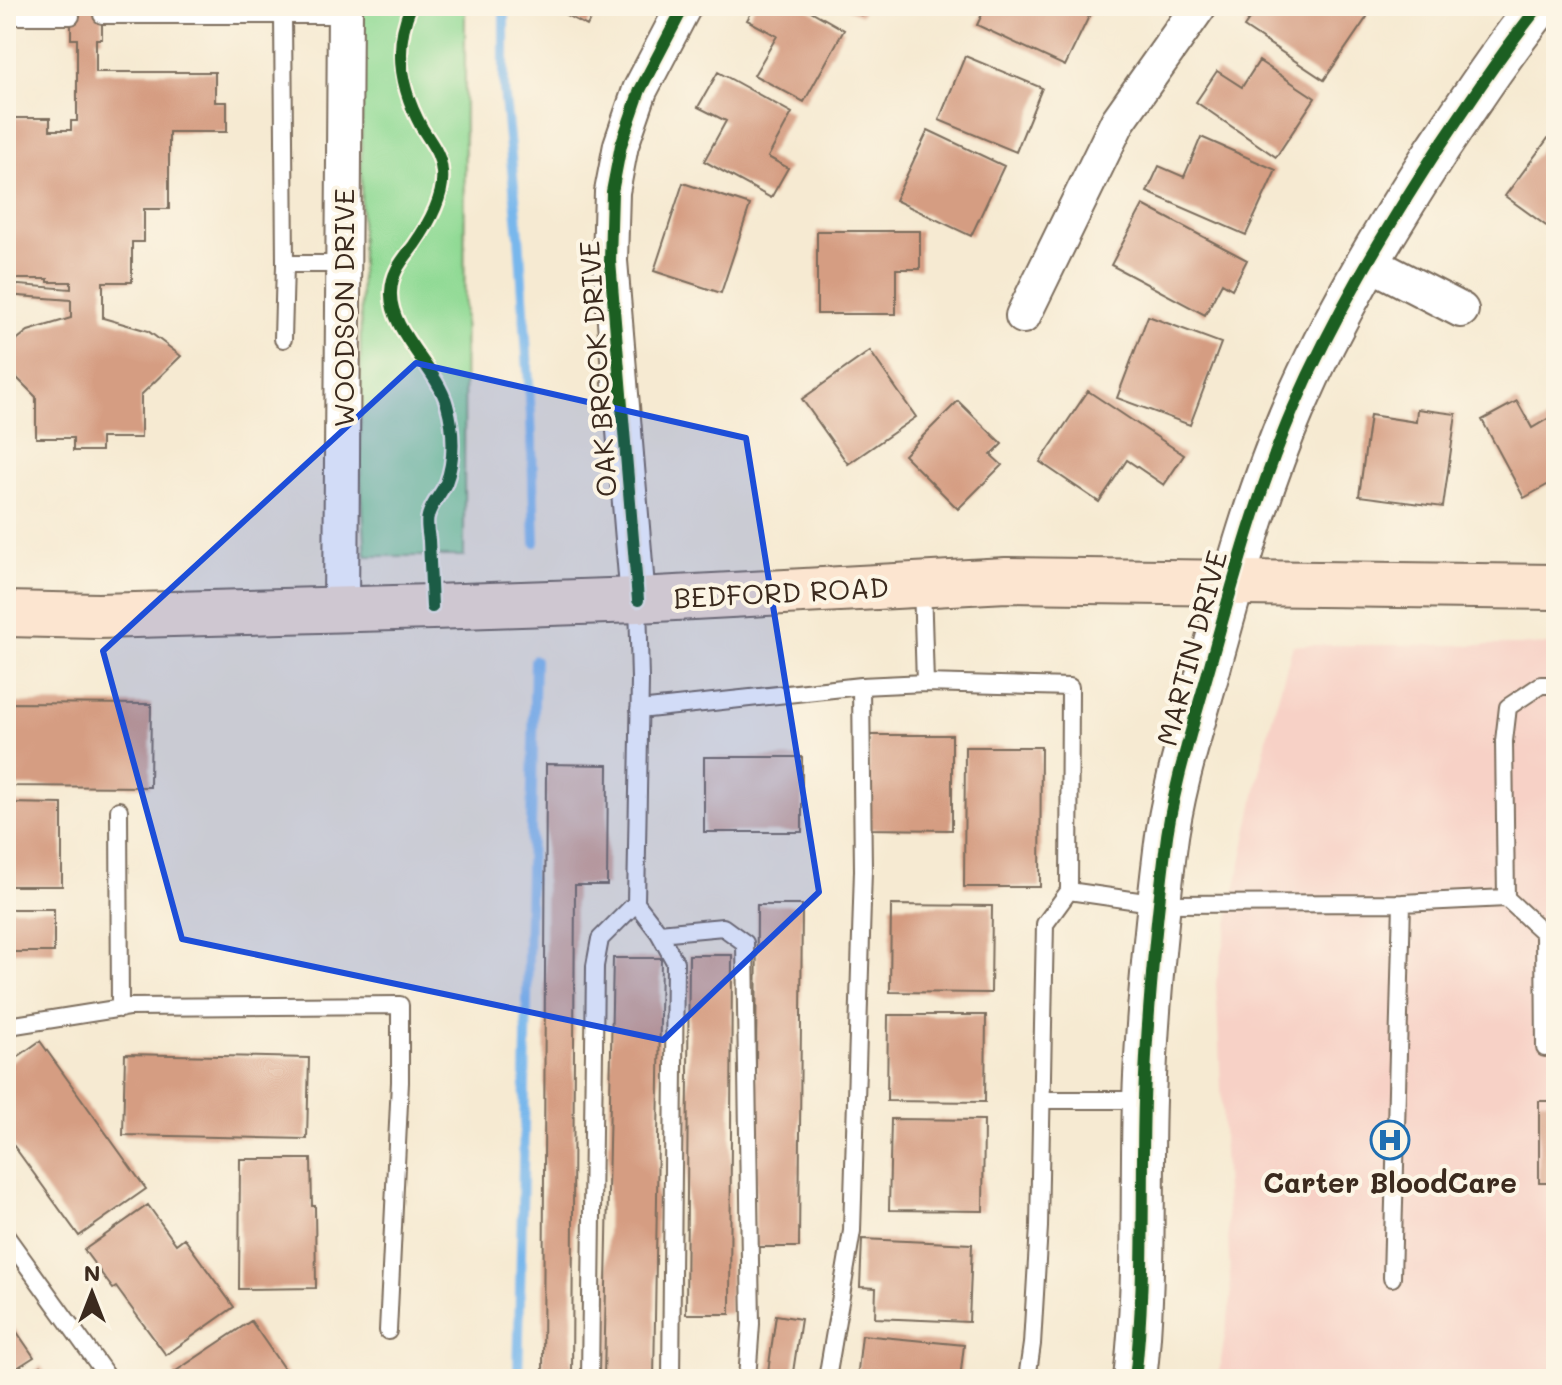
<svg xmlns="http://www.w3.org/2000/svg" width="1562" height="1385" viewBox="0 0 1562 1385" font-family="Mali,sans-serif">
  <rect width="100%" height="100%" fill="#fcf5e5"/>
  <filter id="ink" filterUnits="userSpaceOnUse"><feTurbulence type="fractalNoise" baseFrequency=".0125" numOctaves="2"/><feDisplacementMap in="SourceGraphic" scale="16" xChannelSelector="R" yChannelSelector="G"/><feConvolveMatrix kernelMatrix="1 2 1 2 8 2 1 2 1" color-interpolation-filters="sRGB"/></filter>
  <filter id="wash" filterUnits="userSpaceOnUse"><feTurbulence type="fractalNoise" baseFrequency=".006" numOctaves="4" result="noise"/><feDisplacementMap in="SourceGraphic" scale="32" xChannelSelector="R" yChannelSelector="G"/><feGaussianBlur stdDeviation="1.8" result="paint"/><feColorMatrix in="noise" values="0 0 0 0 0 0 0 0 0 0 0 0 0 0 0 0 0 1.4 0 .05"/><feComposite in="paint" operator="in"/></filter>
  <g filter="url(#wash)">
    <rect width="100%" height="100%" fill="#f6ead2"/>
    <path fill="#f7d1c6" d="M1293 645H1556V1379H1218L1231 1298 1216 982 1268 733Z"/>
    <path fill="#91da95" stroke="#66825a" stroke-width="2" d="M362 6H465L464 556H366L360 464Z"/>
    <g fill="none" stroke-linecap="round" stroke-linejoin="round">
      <path stroke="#78b7ec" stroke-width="10" d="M504 6V89L519 236 531 415 535 542
        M518 1379 535 660"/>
    </g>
    <g id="blocks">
      <path fill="#d59d82" d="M71 6H102V39H96V72H215V102H227V132H169V209H144V242H132V282H103V318L148 331 181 356 141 395V438H101V451H73V438H36V397L6 367V348L28 331 71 318V300L6 295V284L71 289V282H48V279H6V118H50V130H71V121H77V39H71Z
        M549 6H597L587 26Z
        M755 6H802L844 30 804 102 754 75 777 36 747 20Z
        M841 6H866L861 15Z
        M986 6H1094L1065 66 977 25Z
        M1259 6H1280L1290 13 1295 6H1350L1367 17 1324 80 1244 27Z
        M965 56 1042 88 1016 152 939 120Z
        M1259 61 1315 98 1276 157 1196 102 1217 71 1242 87Z
        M718 72 792 113 768 157 788 168 771 198 704 161 726 121 698 107Z
        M928 130 1004 166 971 236 895 200Z
        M1201 137 1276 170 1246 235 1147 192 1159 166 1184 177Z
        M1549 137 1556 142V233L1505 196Z
        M683 183 750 205 721 293 654 271Z
        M1143 205 1247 260 1232 289 1222 283 1205 315 1111 265Z
        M817 231H920V269H896V314H817Z
        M1148 316 1221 343 1190 425 1117 398Z
        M870 351 916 417 848 464 802 399Z
        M1088 391 1184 455 1164 485 1127 460 1099 502 1040 462Z
        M958 401 1002 444 991 455 1002 465 958 509 904 455Z
        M1517 401 1532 428 1556 414V480L1524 498 1482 420Z
        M1417 409 1456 414 1443 507 1359 496 1370 415 1416 422Z
        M6 703 151 704 150 787 6 786Z
        M869 735H952V830L869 829Z
        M965 747H1041L1040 887H964Z
        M704 757H802V832H704Z
        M546 764 608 765 607 885H575L572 1379H543Z
        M6 803 62 804V886H6Z
        M757 905H802L799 1247H755Z
        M891 905 992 906 991 993 890 992Z
        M6 909H54V952H6Z
        M689 955H732L730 1314H686Z
        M613 958H661L654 1379H604Z
        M888 1015H986L985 1102 887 1101Z
        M40 1041 146 1189 79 1236 6 1135V1065Z
        M125 1054 309 1058 307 1139 123 1135Z
        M1539 1101H1556V1183H1539Z
        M891 1119 984 1120 983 1211 889 1210Z
        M240 1159H311L312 1206H315L316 1288 239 1289Z
        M148 1205 176 1244 184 1238 234 1307 166 1355 116 1287 113 1289 84 1250Z
        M862 1239 972 1244 969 1322 875 1318 876 1288 860 1287Z
        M776 1315 801 1319 792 1379H767Z
        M6 1316 34 1357 6 1375Z
        M251 1321 291 1379H177L173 1373Z
        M862 1335 964 1345 960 1379H857Z
        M41 1366 50 1379H22Z"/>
    </g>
  </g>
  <g filter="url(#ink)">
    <use href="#blocks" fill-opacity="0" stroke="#7c6d5d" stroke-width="2"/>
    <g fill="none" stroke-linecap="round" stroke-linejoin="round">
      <g stroke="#7c6d5d" stroke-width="20">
        <path id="service" d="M102 15H283L285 264 283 339
          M283 15H345
          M6 16H71
          M285 264H344
          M922 585 925 683
          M638 601 640 680 636 903 659 933 675 962 671 1379
          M639 710 861 686 925 683 1070 687 1069 891 1045 924 1039 1227 1032 1344 1027 1379
          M119 810 120 1009
          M1069 891 1159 904 1402 903 1506 898 1544 933 1545 1048
          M1506 898 1504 741 1508 707 1541 685H1556
          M659 933 723 927 745 943 751 1324 747 1379
          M6 1031 15 1025 128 1007 400 1005V1082L388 1331
          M1043 1100H1144
          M6 1236 109 1379
          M1392 1278 1402 903
          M590 1379 595 966 600 939 636 903
          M827 1379 852 1231 863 870 861 686"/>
      </g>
      <g stroke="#7c6d5d" stroke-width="38">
        <path id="minor" d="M1368 262 1461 310
          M1023 316 1118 121 1199 6
          M638 600 610 261 612 192 621 145 640 90 684 6
          M341 610 345 6"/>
      </g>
      <g stroke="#7c6d5d" stroke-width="46">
        <path id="tertiary" d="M1135 1379C1146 1286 1141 1193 1144 1100 1147 1017 1155 933 1165 851 1172 789 1193 726 1210 665 1234 578 1258 490 1294 407 1333 317 1384 232 1437 150 1470 101 1502 52 1539 6"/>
      </g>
      <g stroke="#7c6d5d" stroke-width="48">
        <path id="secondary" d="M6 614 98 616 432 607 638 600 1006 580 1556 587"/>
      </g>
      <use href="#service" stroke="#fff" stroke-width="16"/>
      <use href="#minor" stroke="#fff" stroke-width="34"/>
      <use href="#tertiary" stroke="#fff" stroke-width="42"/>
      <use href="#secondary" stroke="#fce5d0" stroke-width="44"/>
      <g stroke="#fcf5e5" stroke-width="17">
        <path id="cycleway" d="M411 6C393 48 401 90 422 128 431 143 441 154 442 172 445 197 428 225 414 245 402 261 392 271 391 292 389 331 437 368 447 405 454 430 455 460 446 483 441 494 431 504 428 516 426 522 428 533 429 540 430 562 431 585 432 607
          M638 600 610 261 612 192 621 145 640 90 684 6
          M1135 1379C1146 1286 1141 1193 1144 1100 1147 1017 1155 933 1165 851 1172 789 1193 726 1210 665 1234 578 1258 490 1294 407 1333 317 1384 232 1437 150 1470 101 1502 52 1539 6"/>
      </g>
      <use href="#cycleway" stroke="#1b5e20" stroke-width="12"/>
    </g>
  </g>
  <path fill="#1d4ed8" fill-opacity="0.2" stroke="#1d4ed8" stroke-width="6" stroke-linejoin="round" d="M416 363 746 438 819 892 663 1040 182 939 103 651Z"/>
  <defs>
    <g id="hospital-ring" transform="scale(2)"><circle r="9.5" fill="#fcf5e5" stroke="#1f6fb2" stroke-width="1.5"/><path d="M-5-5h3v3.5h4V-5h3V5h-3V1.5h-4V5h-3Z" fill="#1f6fb2"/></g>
  </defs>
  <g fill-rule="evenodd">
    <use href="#hospital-ring" x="1390" y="1140"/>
  </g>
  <g text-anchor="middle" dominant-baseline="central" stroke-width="8" stroke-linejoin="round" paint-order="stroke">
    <g font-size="28" fill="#3b2a1e" stroke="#fcf5e5">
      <text transform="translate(343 308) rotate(-90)">WOODSON DRIVE</text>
      <text transform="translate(597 369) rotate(-94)">OAK BROOK DRIVE</text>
      <text transform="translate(781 592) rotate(-3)">BEDFORD ROAD</text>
      <text transform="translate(1191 648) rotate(-75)">MARTIN DRIVE</text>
    </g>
    <g font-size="28" font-weight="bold" fill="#3b2a1e" stroke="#fcf5e5">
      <text x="1390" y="1182">Carter BloodCare</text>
    </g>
  </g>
  <rect width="1562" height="1385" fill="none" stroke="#fcf5e5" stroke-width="32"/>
  <g transform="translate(92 1293)" stroke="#fcf5e5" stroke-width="6" paint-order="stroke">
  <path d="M0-6L14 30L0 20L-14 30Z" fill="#3b2a1e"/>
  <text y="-12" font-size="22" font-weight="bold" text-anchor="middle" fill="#3b2a1e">N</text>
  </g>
</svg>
